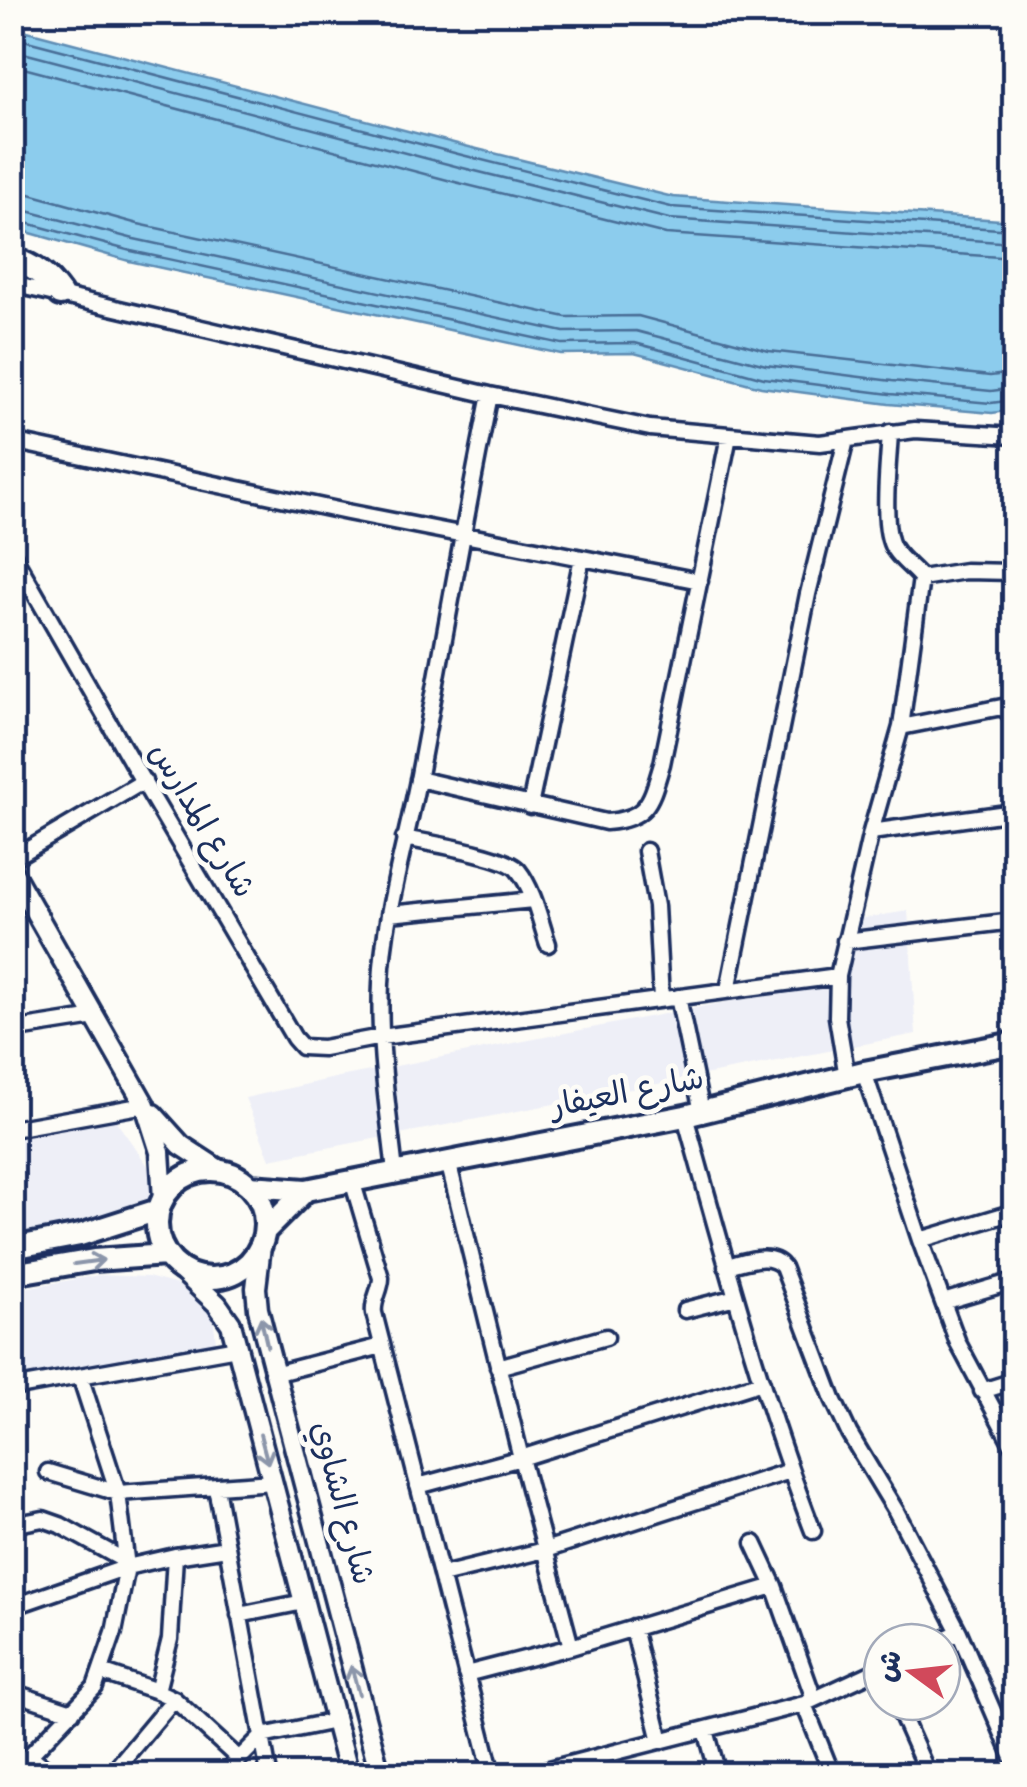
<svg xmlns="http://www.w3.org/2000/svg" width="1027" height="1787" viewBox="0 0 1027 1787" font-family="'Gochi Hand','Playpen Sans Arabic',sans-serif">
  <rect width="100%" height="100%" fill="#fdfcf7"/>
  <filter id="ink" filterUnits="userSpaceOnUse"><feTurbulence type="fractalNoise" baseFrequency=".01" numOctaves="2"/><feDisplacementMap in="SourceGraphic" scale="20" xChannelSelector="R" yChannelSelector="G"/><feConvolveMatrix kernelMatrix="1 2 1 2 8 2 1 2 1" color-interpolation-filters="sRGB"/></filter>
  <g filter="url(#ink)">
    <path fill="#eeeff7" d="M908 911 916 1034 270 1159 245 1098 339 1077 839 980 858 919Z
      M113 1117 153 1173 160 1211 13 1242V1132Z
      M99 1275 148 1277 182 1286 213 1315 218 1360 13 1395V1290Z"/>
    <path fill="#8ccced" stroke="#5f8db4" stroke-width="2.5" d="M12 27 465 146 673 197 1014 221V410L992 413 889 404 761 387 634 353 561 354 129 261 13 228Z"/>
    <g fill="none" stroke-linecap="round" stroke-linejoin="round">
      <path stroke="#486e97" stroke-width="2.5" d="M12 37 462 155 671 207 1014 230
        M12 50 459 167 669 219 1014 243
        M12 65 455 182 666 234 1014 258
        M12 191 26 193 138 224 566 317 638 316 769 351 990 376 1014 373
        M12 207 134 239 564 332 636 331 766 365 892 381 991 391 1014 388
        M12 219 131 251 562 344 635 343 764 378 890 394 991 403 1014 400"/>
      <g stroke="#1b2f5e" stroke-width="21">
        <path id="minor" d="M12 284 490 395 650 428 820 443 915 430 1014 436
          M12 441 347 512 700 581
          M12 553 131 761 294 1038 302 1047 323 1048 381 1037 838 976
          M921 578 965 571 1014 572
          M901 727 1002 707 1011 715 1014 728
          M418 779 606 822C649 819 651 800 662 764L729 436
          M530 806 582 558
          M871 832 1014 812
          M404 838C427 843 506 855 518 870 534 890 540 921 548 944
          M646 851 656 906 661 999
          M12 859 144 781
          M389 914 533 900
          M845 941 1014 921
          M728 990 808 594 846 440
          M678 997 702 1112
          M12 1030 95 1017
          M864 1072 920 1240 958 1343 1014 1448
          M847 1077 837 1017 838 976 871 832 901 727 921 578C913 568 901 560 894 549 880 528 889 459 890 432
          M685 1116C724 1255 761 1396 813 1531
          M12 1129 145 1105
          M448 1161 521 1458 571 1647
          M395 1172C388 1109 378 1046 381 983 384 912 406 844 419 775 443 648 464 521 490 395
          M352 1180 381 1278C381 1290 372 1301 374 1313L492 1774
          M920 1240 1014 1212
          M726 1266C745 1262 770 1251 783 1267L833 1399 849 1433 896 1511 959 1632 1014 1760
          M943 1302 1014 1281
          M685 1310 736 1297
          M498 1367 606 1337
          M274 1374 382 1346
          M12 1388 237 1348
          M982 1391 1014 1381
          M48 1472 118 1493 273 1482
          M418 1486 521 1458 762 1382
          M216 1487 269 1774
          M12 1525 43 1519 60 1525 127 1562
          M754 1543 774 1586 814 1699
          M442 1575 545 1550 790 1471
          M12 1607 127 1567 175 1556 227 1548
          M239 1615 304 1602
          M633 1628 661 1741
          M937 1642 959 1632
          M101 1672 157 1691 174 1699 238 1758
          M466 1674 571 1647 774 1586
          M157 1691 170 1639 175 1556
          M12 1692 72 1712
          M896 1702 928 1774
          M804 1704 832 1774
          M706 1730 718 1774
          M29 1755 53 1774
          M12 1774 95 1687 114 1632 127 1567 118 1493 80 1376
          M111 1774 174 1699
          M224 1774 262 1736 335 1721
          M530 1774 804 1704 882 1668"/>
      </g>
      <g stroke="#1b2f5e" stroke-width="25">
        <path id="tertiary" d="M12 871 145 1105 160 1152 163 1199
          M153 1114 181 1145 221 1171
          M261 1246 256 1288 258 1309 380 1774
          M181 1270 217 1304 231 1324 349 1774"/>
      </g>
      <g stroke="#1b2f5e" stroke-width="28">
        <path id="secondary" d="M157 1224a54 54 0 1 1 108 0a54 54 0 1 1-108 0Z
          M250 1186 306 1190 685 1116 864 1072 1014 1043
          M265 1231 306 1190
          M12 1248 80 1235 158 1210
          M12 1274 94 1260 166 1255"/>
      </g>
      <g stroke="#1b2f5e" stroke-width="30">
        <path id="primary" d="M12 259C34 266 47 276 60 294"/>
      </g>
      <use href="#minor" stroke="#fdfcf7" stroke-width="14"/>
      <use href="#tertiary" stroke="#fdfcf7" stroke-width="18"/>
      <use href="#secondary" stroke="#fdfcf7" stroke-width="20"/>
      <use href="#primary" stroke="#fdfcf7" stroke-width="22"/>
    </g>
    <defs><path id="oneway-shaft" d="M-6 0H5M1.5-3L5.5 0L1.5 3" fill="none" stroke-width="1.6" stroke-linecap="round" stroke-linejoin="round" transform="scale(2.5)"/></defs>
    <g stroke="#8c96aa">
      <use href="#oneway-shaft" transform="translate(89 1262) rotate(-8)"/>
      <use href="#oneway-shaft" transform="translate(264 1332) rotate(-103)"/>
      <use href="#oneway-shaft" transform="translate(264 1449) rotate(75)"/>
      <use href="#oneway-shaft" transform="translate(355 1680) rotate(-105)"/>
    </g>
  </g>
  <g text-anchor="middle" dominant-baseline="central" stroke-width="10" stroke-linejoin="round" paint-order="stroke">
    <g font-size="32" fill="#1b2f5e" stroke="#fdfcf7">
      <text transform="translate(199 822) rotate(59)">شارع المدارس</text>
      <text transform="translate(628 1096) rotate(-11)">شارع العيفار</text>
      <text transform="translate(339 1504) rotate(75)">شارع الشاوي</text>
    </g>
  </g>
  <rect width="1027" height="1787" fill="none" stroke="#fdfcf7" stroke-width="50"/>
  <rect x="25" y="25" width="977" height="1737" fill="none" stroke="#1b2f5e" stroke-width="4" filter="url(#ink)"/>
  <g transform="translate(912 1672) rotate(285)"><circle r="48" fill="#fdfcf7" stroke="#a3aaba" stroke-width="2.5"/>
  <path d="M0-8L18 38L0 25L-18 38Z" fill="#d1495b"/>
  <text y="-15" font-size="28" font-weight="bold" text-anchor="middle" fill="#1b2f5e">ش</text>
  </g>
</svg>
